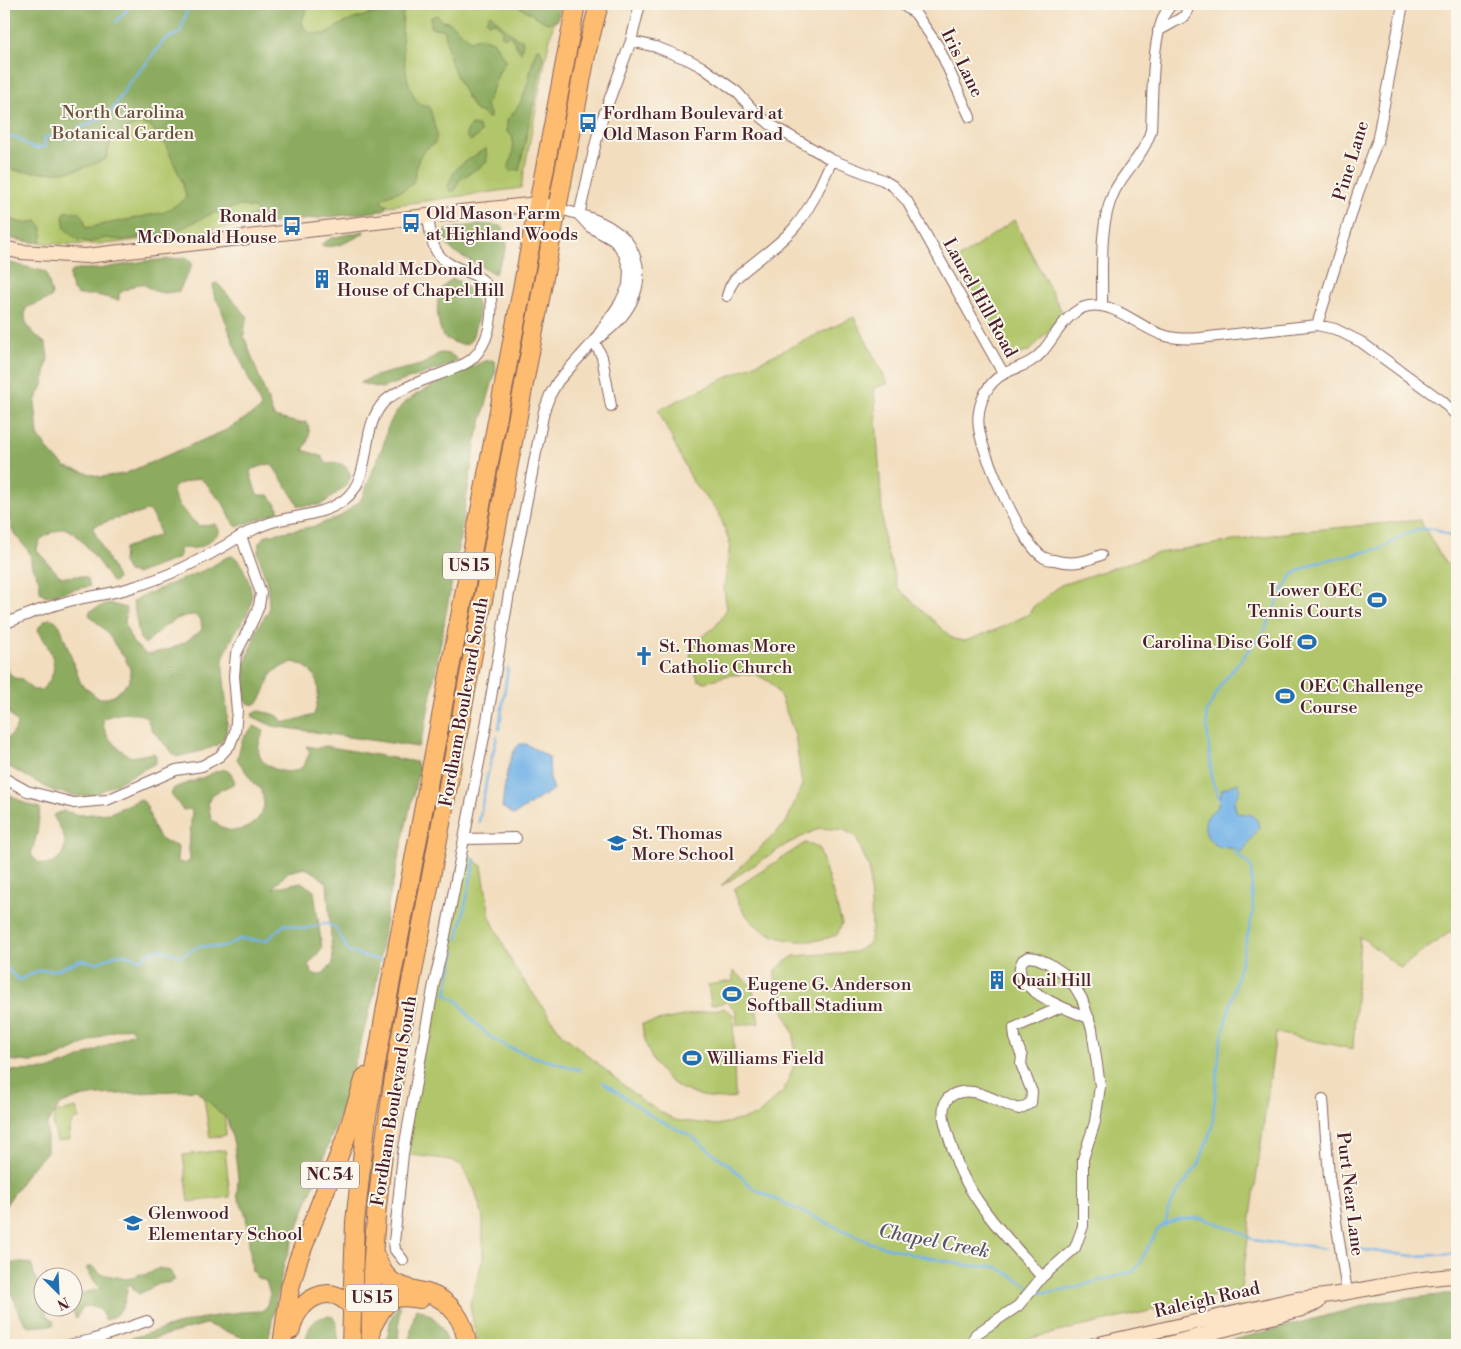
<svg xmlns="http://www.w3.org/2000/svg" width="1461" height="1349" viewBox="0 0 1461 1349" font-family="'Libre Bodoni',serif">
  <rect width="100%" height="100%" fill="#fbf7ec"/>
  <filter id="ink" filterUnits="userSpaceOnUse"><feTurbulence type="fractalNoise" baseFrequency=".02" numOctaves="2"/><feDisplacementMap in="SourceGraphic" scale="10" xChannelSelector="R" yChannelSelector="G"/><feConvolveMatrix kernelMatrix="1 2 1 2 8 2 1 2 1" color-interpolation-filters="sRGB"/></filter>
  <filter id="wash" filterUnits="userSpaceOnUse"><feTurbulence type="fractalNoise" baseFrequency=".0096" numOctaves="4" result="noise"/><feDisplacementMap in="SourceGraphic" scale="20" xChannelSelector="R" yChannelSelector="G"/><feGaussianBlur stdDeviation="1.12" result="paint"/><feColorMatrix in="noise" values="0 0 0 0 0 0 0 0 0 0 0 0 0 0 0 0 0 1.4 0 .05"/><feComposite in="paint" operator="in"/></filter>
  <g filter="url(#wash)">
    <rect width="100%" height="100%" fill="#f2ddbe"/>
    <path fill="#b1c66a" stroke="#7e724a" d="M4 4H558L546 56 521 188 115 243C78 245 40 246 4 237Z
      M1014 220 1063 314 1031 350 1010 358 954 262Z
      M854 317 888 384 874 388 884 541 898 588 953 639 965 641 998 629 1029 614 1033 607 1061 585 1158 553 1291 532 1420 520 1439 553 1457 577V927L1400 968 1360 936 1353 1049 1276 1033 1241 1290 1001 1345H477L470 1304 483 1259V1218L475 1190 462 1166 452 1160 403 1154 461 855 471 858 482 866 490 917 514 967 562 1034 644 1102 675 1120 717 1125 757 1116 784 1090 795 1063 794 1035 782 1006 774 972 782 964 794 956 855 952 869 944 872 927 869 868 856 837 844 830 820 828 787 844 721 886 786 823 802 785 795 735 780 695 770 682 755 674 729 675 705 682 698 680 691 661 690 646 715 627 727 609 724 590 730 544 719 513 693 482 658 410Z
      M805 843 819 848 842 924 837 935C795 951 745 936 734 889Z
      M733 971 752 986 759 1023 737 1025 736 1011 727 1002 711 1005 708 985 733 981Z
      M724 1008 733 1015 735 1097C726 1100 717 1099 708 1097 668 1091 646 1062 642 1024Z
      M223 1097 226 1135 210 1138 204 1098Z
      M76 1108 80 1118 74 1120 69 1129 70 1139 57 1141 53 1124 55 1113Z
      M225 1150 230 1197 189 1202 183 1155Z"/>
    <path fill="#8cab5e" stroke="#6b6544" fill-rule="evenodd" d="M4 4H309L302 21C305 35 314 34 326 34 341 20 379 11 400 8L403 11C403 19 402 26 402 34 403 49 406 109 428 105L430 108 437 135 435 143C413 157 420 161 413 183 403 194 393 190 381 200L383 204 387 205 385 209 381 211 249 226 244 219 257 213 256 209 243 206 235 207 211 214 172 233 122 240 106 238 90 242 78 240 65 229 63 217 65 212C82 210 83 213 86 228L165 212 184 200 186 196 182 181 166 146 151 126 138 124 125 130 119 137 111 142 106 159C79 171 64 174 34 172 23 171 14 172 4 166Z
      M517 4H561L557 21 547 23 518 6Z
      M490 14 517 39 521 38 523 41 521 53C516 47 515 41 508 35L505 38 501 35 503 30 494 22 489 23 486 20Z
      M437 15 441 21 449 22 471 41 480 37 493 41 504 58 505 62 499 72 486 106 490 113V118H488L480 112 476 111C460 87 447 61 445 31L441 29 431 28V17Z
      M537 48H540L543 58 519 171 517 169 511 172 508 168C513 157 514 148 512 136L507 132V120C530 97 527 76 537 48Z
      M471 125 478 126 481 132 477 137 470 141 466 136 467 131Z
      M486 148 487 162 459 180 455 191H450L448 186 454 172 459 166Z
      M4 217 22 223 37 221C44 227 43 236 40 243L4 237Z
      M480 224 502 226C514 247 501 256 495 274L454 252 448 246 443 234 446 230Z
      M364 231 363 234C351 240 335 250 321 245L331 238Z
      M187 258 192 263 191 267 179 291 165 293 154 291 143 284H138L119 293V300C111 299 103 296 96 295 86 294 77 299 72 288 70 283 69 278 70 273L77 269H99L145 261Z
      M4 261 46 272 52 294 51 298 26 308C22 327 33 332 46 344L48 357 43 386 35 401 38 435 51 454 66 467 101 477 124 474 226 430 259 410 261 407 260 404 234 345 221 308 214 295 213 284 217 283 248 317 245 325 244 336 274 417 299 423 306 422C312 431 309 441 303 450L321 456 327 464C340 462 346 463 351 476L346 486 325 502 319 505 299 506 273 466 270 464 252 469 250 472 256 492 259 495H269L278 507V512L237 527 232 521 223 503 213 493 207 484 199 478 179 484 173 488C173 503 189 517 199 526L216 524 219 530V533C204 546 201 550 181 548L179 558 136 574 128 572 123 563 124 548 159 535C159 528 154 515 149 510L138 514 124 516 94 526 93 529 117 578 116 581 112 582C103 569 79 530 63 528 51 534 38 535 37 551L60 576C70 579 76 573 87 578L90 586 46 596 40 592C40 576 38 580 32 567 30 562 32 557 29 552 24 544 16 539 12 529 9 522 12 520 6 511H4Z
      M453 279C465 282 476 296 478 308 480 315 476 324 474 331 473 336 471 343 466 344 459 346 450 340 443 337 436 318 432 289 453 279Z
      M440 353C447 353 454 355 458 360L452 364 388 386 381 388 360 383C379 372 400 371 420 365 427 363 433 356 440 353Z
      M492 360 495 362 496 370 476 440 460 537 425 728 418 747 273 726 253 717 252 714 259 711C269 714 279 712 283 723L314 715C321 692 322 669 293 662 286 665 276 669 271 675 266 682 261 717 245 700V664L258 627 269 610 268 587 258 553 259 542 267 535 316 526 341 516 361 500 384 443 387 429 394 415 402 405 417 394 473 366 485 361Z
      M233 556C240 560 243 568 246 575 262 611 240 617 228 647 226 652 223 657 223 661 222 683 232 719 224 738 220 749 187 754 176 757L152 730 146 716C132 712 116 712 103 719 102 736 118 749 131 757L154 753 156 756V763L92 796H79L53 791 4 764V740C12 735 16 732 17 723L4 707V667L14 678 22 679 33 690H41C64 670 51 651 38 630 39 625 47 616 54 620 57 621 58 624 60 626L81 684 98 698H105L113 696 130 681V669L124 656 120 653 107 632 89 615 90 611 108 603 126 608 125 625 133 643 146 654H150L170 649 185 642 202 630 201 620 195 615C173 615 160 631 145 644L140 639 133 602 140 597 209 568 227 557Z
      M254 726 264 731C261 738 257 746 259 754 263 769 292 778 303 766 306 762 308 756 310 752L306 746 318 748 325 746 416 762 419 769 388 904 375 991 342 1109 284 1264 267 1345H257V1343L206 1324 129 1345H107L198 1319 240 1312 261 1311 266 1308 270 1294 266 1281 256 1277 252 1271 246 1216 237 1195 238 1178 234 1144 227 1119 196 1090 99 1095 77 1098 60 1105 47 1124V1152L28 1172 4 1208V1071L47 1070 73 1061 134 1032 129 1027 110 1032 53 1059 31 1062 4 1060V856L7 854 8 831 4 823V791L24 803 40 808 37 834 31 854C42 874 65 863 65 842 64 834 57 823 53 815L64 811 79 815 110 813 141 799C151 806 150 829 160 838 164 842 173 844 178 847L177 861 184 864 190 861 189 848 192 811 190 809 183 810 171 794 174 788C184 784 195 781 204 777 218 771 229 762 235 783L213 794 208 802 211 819C216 823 223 829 228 830 245 833 261 822 264 805 264 800 262 794 261 789L254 784 237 759 243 738ZM305 868 315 873 327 883 333 964 321 975H313L308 965 322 949 314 891 301 882 273 888 288 872Z
      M19 1262 31 1264 42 1300V1306L44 1307 47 1316 54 1320V1325L29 1327C18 1318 7 1281 6 1267L8 1264Z
      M87 1267H93L101 1274 127 1279 140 1274 146 1275 159 1268 170 1271 175 1280 168 1283H161L139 1294 134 1290 132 1285H128C125 1303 124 1314 105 1320 99 1307 98 1305 83 1307L76 1318 71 1307 72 1306 73 1291 83 1293 100 1289 87 1270Z
      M1457 1293V1345H1214L1379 1302Z
      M400 1306 398 1345H387C389 1332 388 1318 397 1307Z
      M416 1308C435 1314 443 1327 448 1345H410L411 1330Z
      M328 1316 333 1317 336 1322 339 1345H305C308 1329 310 1319 328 1316Z"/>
    <path fill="#73b3e7" stroke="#5e6989" d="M520 744H526L549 757 550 779 554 789 514 815 502 807C504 792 507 753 520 744Z
      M1238 783 1240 790 1234 802 1237 813 1252 815 1257 820 1259 827 1242 853C1232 846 1226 850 1216 845 1206 840 1202 827 1207 817 1210 813 1215 810 1218 805 1220 800 1221 795 1222 789Z"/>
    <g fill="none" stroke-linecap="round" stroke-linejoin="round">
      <path stroke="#73b3e7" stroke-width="2.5" d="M116 22 132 4
        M4 139C21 132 20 145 34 148 38 148 43 147 46 146L44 142 45 137 53 136 58 138 73 136 80 128 110 114 130 82 146 64 165 39 180 33 189 4
        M499 729 508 668
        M1221 802 1212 781 1206 713 1222 683 1265 630 1281 593 1293 574 1318 562 1383 548 1403 535 1422 529H1435L1452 537 1457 543
        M479 822 487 777 497 737
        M458 939 475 859
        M455 952 446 994 459 1002 471 1019 490 1037 508 1047 535 1057 580 1070
        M4 966 19 980 40 970H56L81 960 97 963 115 955 125 954 140 959 153 951 161 949 170 953 182 956 199 946 224 947 240 939 266 941 285 924 304 929 326 923 336 929 349 952 382 961
        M603 1082 653 1117 691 1136 730 1166 753 1188 762 1193 871 1243 911 1254 971 1266 997 1267 1030 1287
        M1163 1226 1178 1219 1200 1218 1232 1228 1254 1240 1285 1245H1302L1325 1249
        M1159 1229 1166 1222 1168 1210 1177 1193 1199 1164 1212 1127 1220 1045 1253 913 1251 866 1235 853 1234 845
        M1349 1248 1413 1256 1457 1254
        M1034 1289 1047 1293 1062 1291 1135 1271 1158 1229"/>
    </g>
  </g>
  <g filter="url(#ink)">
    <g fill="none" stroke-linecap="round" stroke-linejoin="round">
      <g stroke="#85625e" stroke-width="12">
        <path id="street" d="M901 4 915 13 938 46 970 117
          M1158 31 1185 16 1187 11 1185 4
          M631 41 656 47 689 60 702 67 737 92 753 110 771 125 832 160 883 180 893 186 907 201 1003 373
          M557 208C579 215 600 218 618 233 626 238 631 246 634 254 648 289 625 320 597 339
          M579 215 600 125 631 41 640 4
          M727 296 730 287 735 279C754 261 776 248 794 228 811 208 821 184 832 160
          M1102 306C1103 269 1098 226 1114 192 1125 170 1145 154 1151 130 1153 99 1150 24 1172 4
          M1317 325 1358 193 1377 142 1403 4
          M594 341 602 357 611 406
          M241 536C252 530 263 524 276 521 299 515 324 515 344 500 375 476 358 428 385 401 394 393 403 389 414 384 429 377 463 368 473 358 488 343 493 320 491 299 490 269 453 274 439 255 431 245 430 229 428 216
          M1101 555C1084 562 1072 565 1054 560 1050 560 1046 559 1043 557 1022 544 985 459 980 434 977 422 978 411 982 400 996 364 1023 374 1042 352 1055 337 1068 309 1089 306 1117 302 1140 329 1166 336 1177 339 1188 339 1200 338L1317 325 1335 329 1361 342 1442 401 1457 416
          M4 624C25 615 47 607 69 601 90 596 113 594 133 587 172 576 207 557 241 536L261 593 259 606 254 618 236 654 234 676 237 711 235 732 230 745 220 756 202 766 176 770 107 800 74 803 27 791 4 778
          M464 839 516 838
          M1323 1099 1329 1176 1347 1292
          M403 1260 395 1250 394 1242 403 1154 434 984 444 941 485 732 511 582 544 411 550 395 558 381 594 341 620 303 628 286 629 270 624 254 619 246 613 240 590 227 579 215
          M1042 1277C1014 1245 984 1216 964 1178 956 1164 952 1147 947 1131 942 1115 939 1096 961 1092 979 1088 1002 1105 1019 1109L1031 1103 1032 1092 1021 1064 1022 1057 1015 1038 1014 1028 1061 1007
          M68 1345 92 1340 147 1321
          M970 1345 976 1334 1018 1306 1042 1277 1075 1248 1083 1226V1159L1095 1122 1100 1086 1092 1029 1082 999 1075 987 1063 973 1048 963 1036 958 1028 957 1023 960C1005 988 1071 1011 1089 1018"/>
      </g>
      <g stroke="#85625e" stroke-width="16">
        <path id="secondary" d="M4 248 21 252 86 256 461 212 537 204 557 208
          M1094 1345 1297 1299C1351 1295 1403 1278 1457 1276
          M1164 1345 1302 1309 1318 1302"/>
      </g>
      <g stroke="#85625e" stroke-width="20">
        <path id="highway" d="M374 1253C379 1264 383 1275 393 1282 403 1288 416 1290 427 1293 451 1300 465 1321 467 1345
          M372 1327C385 1302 389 1293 420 1299
          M291 1330C296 1300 331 1279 352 1308
          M282 1345 290 1288 298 1260 345 1140 365 1077
          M351 1345 355 1222 367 1116 386 1007 576 4
          M371 1345C369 1245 383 1145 399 1046L587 50 599 4"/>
      </g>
      <use href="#street" stroke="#fff" stroke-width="10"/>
      <use href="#secondary" stroke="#fee4c6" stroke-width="14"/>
      <use href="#highway" stroke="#fdbc70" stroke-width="18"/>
    </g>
  </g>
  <defs>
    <g id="bus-bare" transform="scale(1.5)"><path d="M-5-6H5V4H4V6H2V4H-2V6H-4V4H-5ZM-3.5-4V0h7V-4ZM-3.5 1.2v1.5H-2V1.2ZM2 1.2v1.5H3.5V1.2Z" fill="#1f6fb2" stroke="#fbf7ec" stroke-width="2.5" paint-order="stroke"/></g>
    <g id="building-bare" transform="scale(1.5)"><path d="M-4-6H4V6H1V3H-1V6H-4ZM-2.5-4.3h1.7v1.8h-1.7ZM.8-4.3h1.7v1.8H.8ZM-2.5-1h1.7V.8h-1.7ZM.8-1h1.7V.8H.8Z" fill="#1f6fb2" stroke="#fbf7ec" stroke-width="2.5" paint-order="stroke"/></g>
    <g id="stadium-bare" transform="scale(1.5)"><path d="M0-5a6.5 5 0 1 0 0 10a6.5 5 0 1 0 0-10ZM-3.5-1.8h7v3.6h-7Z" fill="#1f6fb2" stroke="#fbf7ec" stroke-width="2.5" paint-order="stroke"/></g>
    <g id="church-bare" transform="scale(1.5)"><path d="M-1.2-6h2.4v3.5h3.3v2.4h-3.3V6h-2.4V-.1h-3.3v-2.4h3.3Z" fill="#1f6fb2" stroke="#fbf7ec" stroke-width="2.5" paint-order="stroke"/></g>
    <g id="school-bare" transform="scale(1.5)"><path d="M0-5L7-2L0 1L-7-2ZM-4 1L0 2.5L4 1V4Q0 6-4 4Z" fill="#1f6fb2" stroke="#fbf7ec" stroke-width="2.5" paint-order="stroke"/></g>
  </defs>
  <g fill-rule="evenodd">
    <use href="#bus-bare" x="588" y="123"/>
    <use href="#bus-bare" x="411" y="223"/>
    <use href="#bus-bare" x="292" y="226"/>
    <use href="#building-bare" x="322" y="279"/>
    <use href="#stadium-bare" x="1377" y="600"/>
    <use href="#stadium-bare" x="1307" y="642"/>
    <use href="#church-bare" x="644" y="656"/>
    <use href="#stadium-bare" x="1285" y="696"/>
    <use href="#school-bare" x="617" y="843"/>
    <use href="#building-bare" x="997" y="980"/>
    <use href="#stadium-bare" x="732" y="994"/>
    <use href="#stadium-bare" x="692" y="1058"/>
    <use href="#school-bare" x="133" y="1223"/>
  </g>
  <g text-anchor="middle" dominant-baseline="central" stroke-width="4" stroke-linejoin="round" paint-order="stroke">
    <g fill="#fbf7ec" stroke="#7f6065" stroke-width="1">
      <rect x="443" y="552.5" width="52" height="27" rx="4"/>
      <rect x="301" y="1161.5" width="58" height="27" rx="4"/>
      <rect x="346" y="1284.5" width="52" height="27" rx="4"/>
    </g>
    <g font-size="16" font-weight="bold" fill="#4a1f2b">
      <text x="469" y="566">US 15</text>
      <text x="330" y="1175">NC 54</text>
      <text x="372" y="1298">US 15</text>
    </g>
    <g font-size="18" fill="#4a1f2b" stroke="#fbf7ec">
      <text transform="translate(962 63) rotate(64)">Iris Lane</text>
      <text transform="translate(1351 161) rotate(-73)">Pine Lane</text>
      <text transform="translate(980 298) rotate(61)">Laurel Hill Road</text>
      <text transform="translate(464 702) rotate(-80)">Fordham Boulevard South</text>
      <text transform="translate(394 1101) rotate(-81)">Fordham Boulevard South</text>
      <text transform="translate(1350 1194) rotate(83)">Purt Near Lane</text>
      <text transform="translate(1207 1300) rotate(-13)">Raleigh Road</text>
    </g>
    <g font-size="18" fill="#69513e" stroke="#fbf7ec">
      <text x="123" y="112">North Carolina<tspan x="123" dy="21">Botanical Garden</tspan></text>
    </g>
    <g font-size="18" fill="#4a1f2b" stroke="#fbf7ec" text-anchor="start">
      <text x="603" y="113">Fordham Boulevard at<tspan x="603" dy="21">Old Mason Farm Road</tspan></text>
      <text x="426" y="213">Old Mason Farm<tspan x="426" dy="21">at Highland Woods</tspan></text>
      <text x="277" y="216" text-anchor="end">Ronald<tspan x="277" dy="21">McDonald House</tspan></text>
      <text x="337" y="269">Ronald McDonald<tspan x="337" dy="21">House of Chapel Hill</tspan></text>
      <text x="1362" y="590" text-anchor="end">Lower OEC<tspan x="1362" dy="21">Tennis Courts</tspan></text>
      <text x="1292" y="642" text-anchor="end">Carolina Disc Golf</text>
      <text x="659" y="646">St. Thomas More<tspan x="659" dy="21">Catholic Church</tspan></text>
      <text x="1300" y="686">OEC Challenge<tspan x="1300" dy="21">Course</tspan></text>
      <text x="632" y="833">St. Thomas<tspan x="632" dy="21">More School</tspan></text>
      <text x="1012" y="980">Quail Hill</text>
      <text x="747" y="984">Eugene G. Anderson<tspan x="747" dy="21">Softball Stadium</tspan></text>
      <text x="707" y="1058">Williams Field</text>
      <text x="148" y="1213">Glenwood<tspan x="148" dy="21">Elementary School</tspan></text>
    </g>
    <g font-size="19" font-style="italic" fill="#58536d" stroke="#fbf7ec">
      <text transform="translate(934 1241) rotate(11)">Chapel Creek</text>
    </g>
  </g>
  <rect width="1461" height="1349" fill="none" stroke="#fbf7ec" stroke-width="20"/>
  <g transform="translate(58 1292) rotate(156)"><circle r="24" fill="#fbf7ec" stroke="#b4a19f"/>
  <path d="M0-4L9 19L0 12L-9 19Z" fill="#1f6fb2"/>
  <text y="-8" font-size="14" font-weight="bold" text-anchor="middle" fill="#4a1f2b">N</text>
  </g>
</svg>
